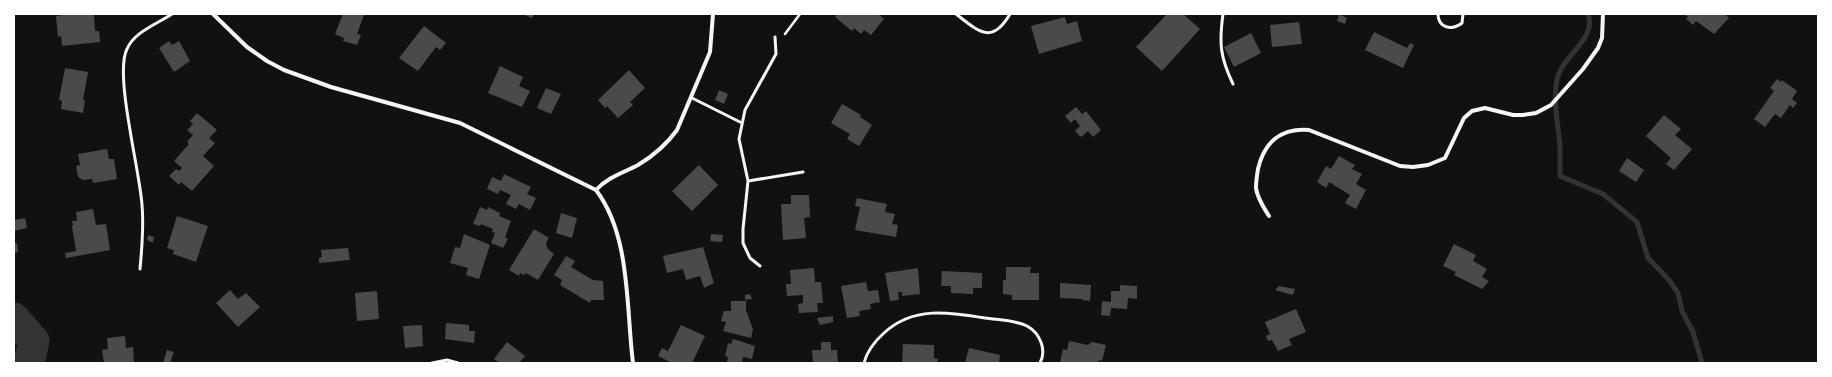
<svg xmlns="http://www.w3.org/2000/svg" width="1832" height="377" viewBox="0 0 1832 377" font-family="'Noto Sans',sans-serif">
  <rect width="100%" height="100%" fill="#111"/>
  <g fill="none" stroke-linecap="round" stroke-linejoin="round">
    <path stroke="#333" stroke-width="5" d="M1588 14C1596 36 1571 51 1561 69 1550 87 1558 124 1560 145 1560 155 1560 166 1560 176L1603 194 1637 222 1648 258 1669 280 1678 293 1682 311 1693 332 1702 363"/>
    <path stroke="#333" stroke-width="31" d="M14 318 34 341 29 363"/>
  </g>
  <path fill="#4a4a4a" d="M72 14H94L95 31H99L100 42 62 46 61 36 58 37 56 16Z
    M343 14 364 15 357 34 361 35 357 45 343 41 344 38 335 34Z
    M522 14H534L532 18Z
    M838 14H878L884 19 871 35 864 30 861 34 854 28 852 31 835 17Z
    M1167 14H1183L1200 29 1162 71 1136 47Z
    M1339 14 1347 18 1345 24 1337 21Z
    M1685 14H1725L1729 18 1714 34 1696 21 1693 25 1686 19 1688 17Z
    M1065 17 1067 24 1077 21 1082 41 1039 54 1031 26Z
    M1299 22 1302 44 1272 47 1270 25Z
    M424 26 446 43 440 50 436 47 418 71 399 58Z
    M1374 32 1407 48 1410 43 1414 45 1403 68 1365 50Z
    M1251 33 1261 53 1234 67 1224 47Z
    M169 41 172 45 179 41 190 61 174 72 159 48Z
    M500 66 523 77 519 86 530 91 522 107 488 93Z
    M65 68 88 72 83 100H85L83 113 61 109 62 101 59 100Z
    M629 70 645 88 630 102 633 105 618 118 607 106 605 108 598 100Z
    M1777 79 1781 82 1782 80 1797 91 1792 99 1797 103 1793 108 1790 105 1781 118 1775 114 1765 127 1754 119 1774 91 1770 88Z
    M546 88 561 94 551 114 537 108Z
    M719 90 728 94 724 104 715 100Z
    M842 104 861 115 860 117 872 125 859 146 847 139 850 134 831 123Z
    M1076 107 1082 114 1086 111 1101 130 1093 137 1088 131 1081 137 1075 131 1080 126 1075 119 1071 123 1065 116Z
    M197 113 217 130 209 138 215 143 203 156 214 166 192 191 181 182 179 185 169 176 176 169 179 171 182 168 174 161 189 144 187 142 193 135 187 130 193 124 190 121Z
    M1664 115 1681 129 1675 135 1692 149 1674 170 1666 164 1671 158 1646 136Z
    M107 149 109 159H114L117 179 93 183 92 179 83 180 78 177 76 166 80 165 78 154Z
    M1339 156 1355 165 1352 169 1362 174 1356 184 1366 190 1356 209 1345 203 1350 195 1329 182 1326 188 1317 182 1326 166 1331 169Z
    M1627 158 1644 170 1636 182 1619 171Z
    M699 165 718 185 692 211 672 191Z
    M504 174 531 187 527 194 536 198 530 210 519 204 516 209 506 204 511 195 500 190 498 194 487 189 492 177 501 181Z
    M791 195H809L810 217 804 218 806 238 783 240 781 204H791Z
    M857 198 887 204 885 212 895 214 892 224 898 225 896 237 855 230 860 207 855 206Z
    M480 207 487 210 488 207 500 213 499 216 511 221 505 237 508 239 503 248 491 243 495 233 492 232 493 229 481 224 480 226 473 224Z
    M93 209 96 225 106 224 110 250 66 258 65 253 76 251 72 226 73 225 72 221H77L76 212Z
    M561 213 577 218 572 238 556 233Z
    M177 216 208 226 196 262 173 254 174 250 167 248Z
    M25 218 27 228 14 231V220Z
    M534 229 549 238 546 243 547 248 554 254 538 280 526 273 524 275 520 273 519 276 509 270Z
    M464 234 490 245 479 279 466 275 468 268 450 263 455 247 460 248Z
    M711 234 723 235 722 242 710 241Z
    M148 235 154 237 153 243 147 240Z
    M14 243H17L18 252 14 253Z
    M1454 244 1476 255 1473 261 1487 269 1482 277 1489 281 1482 289 1454 275 1456 272 1443 266Z
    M703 247 714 283 704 288 700 276 686 280 683 269 667 273 663 256Z
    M348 248 350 260 319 263V258L322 257 321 250Z
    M566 256 575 261 571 267 593 280 603 281 604 300H591L590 303 560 285 562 280 554 275Z
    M1006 267H1031L1030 273H1039V300H1012V295L1003 294V280H1006Z
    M814 268 815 282H821L823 303H817L818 312 799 313 798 304 803 303V295L787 296 786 284H791L790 270Z
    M918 268 920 294 902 296V292H898L899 300 890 301 885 273Z
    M942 271 982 273V288H973V294L951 293V286H941Z
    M866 282 868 291 878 290 880 302 870 304 871 309 859 311 860 316 847 318 841 286Z
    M1060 283 1091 285 1090 301 1082 300V299L1060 298Z
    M1120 285 1137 286V299L1128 298 1127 309 1111 308 1110 316 1101 315 1102 301 1111 302V291H1120Z
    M1279 286 1295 289 1293 295 1275 290Z
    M230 290 238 299 246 293 260 307 238 327 216 303Z
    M377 291 379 319 357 321 355 293Z
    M750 294 752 299 745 300V295Z
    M731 301H746V310L753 329 751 338 723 331 726 322 721 321 724 311H731Z
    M1296 309 1306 332 1289 339 1292 345 1278 351 1272 340 1268 341 1266 336 1270 334 1265 322Z
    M833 316V322L820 325 817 318Z
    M446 323 469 325V331H475L474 343 445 339Z
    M422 325 423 346 405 348 403 326Z
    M681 325 705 336 692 363H672L658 356 662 348 668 351Z
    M125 336 126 348 133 347 134 363H104L102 350 108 349 107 338Z
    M733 339 755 346 752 359 743 357 742 363 727 362 728 357 725 356 728 343 731 344Z
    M1069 341 1088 345 1092 342 1106 345 1102 361 1099 360 1098 363H1060L1063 349 1067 350Z
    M507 342 525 356 519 363H500L494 359Z
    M821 342H831V350H837L838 363H813L812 350H821Z
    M903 344 934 345V358L938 359 937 363H902Z
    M969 348 1000 355 999 363H965Z
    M167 350 174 352 170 363H163Z"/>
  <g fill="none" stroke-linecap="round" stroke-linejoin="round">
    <path stroke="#f5f5f5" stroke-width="2.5" d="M785 34 800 14"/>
    <path stroke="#f5f5f5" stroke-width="3" d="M956 14C979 32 992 45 1010 14
      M1223 14C1219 43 1220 57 1233 84
      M1438 14C1438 28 1452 31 1462 23L1463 14
      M692 98 742 123
      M748 181 803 172
      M760 266 750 258 743 243V229L748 181 739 139 745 110 776 54 775 37
      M140 269C142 248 144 226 142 205 140 171 114 74 127 49 134 32 157 24 172 14
      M432 363 447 360 458 363
      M864 363C867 351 875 341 884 333 913 306 949 312 985 318 998 320 1015 320 1027 326 1040 333 1047 350 1040 363"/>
    <path stroke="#f5f5f5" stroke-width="4" d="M213 14 247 47 267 61 284 70 331 87 460 123 596 190C631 236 626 308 633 363
      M596 190C608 177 623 173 638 165 653 156 667 144 677 130L710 52 713 14
      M1269 216C1264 208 1257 198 1256 188 1256 182 1257 175 1258 169 1264 142 1281 128 1309 130L1400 166 1413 167 1428 165 1445 158 1464 118 1472 111 1485 108 1513 115H1523L1536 113 1551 105 1583 69 1598 48 1602 38 1603 14"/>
  </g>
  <rect width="1832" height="377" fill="none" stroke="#ffffff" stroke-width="30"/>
</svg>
